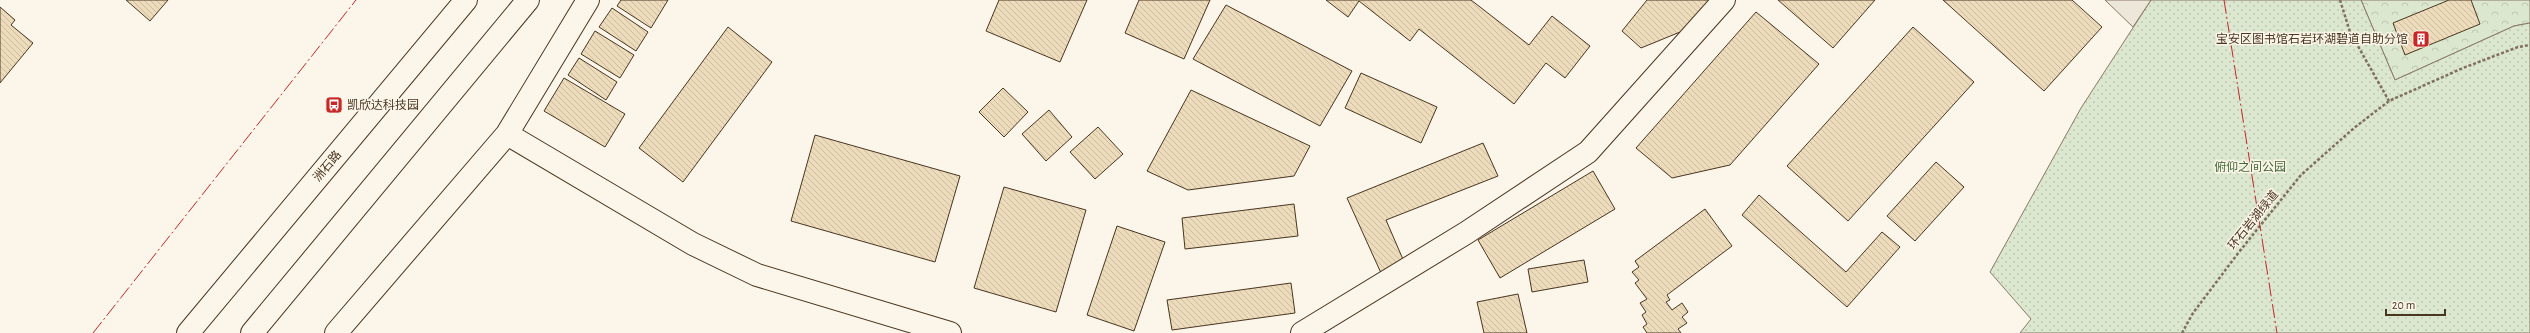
<svg xmlns="http://www.w3.org/2000/svg" width="2530" height="333" viewBox="0 0 2530 333" font-family="'Alegreya Sans','Noto Sans SC',sans-serif">
  <defs>
    <pattern id="forest-crowns" width="20" height="18" patternUnits="userSpaceOnUse"><rect width="20" height="18" fill="#dce7d0"/><path d="M2 6a3 3 0 1 1 6 0M12 15a3 3 0 1 1 6 0" fill="none" stroke="#bec7b2"/></pattern>
    <pattern id="park-dots" width="8" height="8" patternUnits="userSpaceOnUse"><rect width="8" height="8" fill="#dce7d0"/><path d="M2 2h.1M6 6h.1" fill="none" stroke="#bec7b2" stroke-width="1.8" stroke-linecap="round"/></pattern>
    <pattern id="building-back-hatch" width="6" height="6" patternUnits="userSpaceOnUse"><rect width="6" height="6" fill="#ecdcbc"/><path d="M-1 5l2 2M0 0l6 6M5-1l2 2" fill="none" stroke="#ccbda1"/></pattern>
  </defs>
  <rect width="100%" height="100%" fill="#fbf6e9"/>
  <path fill="url(#forest-crowns)" stroke="#887966" d="M2361 0H2530V23L2514 26 2395 80Z"/>
  <path fill="url(#park-dots)" stroke="#887966" d="M2151 0H2361L2395 80 2514 26 2530 23V333H2020L2031 319 1990 272 2081 108Z"/>
  <path fill="#ede7d9" stroke="#887966" d="M2105 0H2151L2133 27Z"/>
  <path fill="url(#building-back-hatch)" stroke="#4a3520" d="M126 0H168L150 21Z
    M621 0H668L651 28 617 6Z
    M999 0H1087L1060 62 986 31Z
    M1139 0H1210L1184 59 1125 33Z
    M1326 0H1471L1529 45 1552 16 1590 46 1565 78 1546 63 1514 104 1419 29 1410 41 1359 1 1348 17Z
    M1647 0H1711L1685 30 1641 48 1622 31Z
    M1778 0H1875L1833 48Z
    M1943 0H2072L2102 27 2044 91Z
    M2449 0H2471L2480 24 2405 55 2393 23Z
    M1226 5 1352 71 1320 126 1193 59Z
    M0 7 15 20 11 25 33 43 0 83Z
    M612 8 648 32 636 51 599 27Z
    M1756 12 1819 64 1730 165 1672 178 1636 148Z
    M728 27 772 62 683 182 639 148Z
    M1913 27 1974 82 1848 221 1787 166Z
    M595 31 634 55 620 78 581 54Z
    M579 58 617 82 606 100 568 75Z
    M1361 73 1437 107 1421 143 1345 108Z
    M564 78 625 114 605 147 544 111Z
    M1003 88 1028 112 1004 137 979 112Z
    M1191 90 1310 146 1294 176 1188 190 1147 171Z
    M1049 110 1072 137 1046 161 1022 134Z
    M1098 127 1123 154 1095 179 1070 152Z
    M815 135 960 176 935 262 791 221Z
    M1483 143 1498 176 1386 220 1405 264 1381 273 1347 198Z
    M1936 162 1964 187 1915 241 1887 216Z
    M1593 171 1615 209 1500 278 1478 240Z
    M1004 187 1086 210 1056 312 974 288Z
    M1759 195 1846 272 1882 232 1900 247 1847 307 1742 215Z
    M1294 204 1298 236 1185 249 1182 218Z
    M1705 209 1732 246 1667 295 1670 300 1666 302 1672 310 1682 303 1688 312 1682 317 1687 323 1678 329 1681 333H1647L1643 327 1647 324 1642 315 1646 312 1640 303 1647 299 1635 283 1639 280 1632 272 1639 267 1635 261Z
    M1117 226 1165 242 1134 331 1087 315Z
    M1584 260 1588 282 1532 292 1528 269Z
    M1291 283 1295 313 1172 330 1167 300Z
    M1518 294 1527 333H1484L1477 302Z"/>
  <g fill="none" stroke-linecap="round" stroke-linejoin="round">
    <g stroke="#4a3520" stroke-width="24">
      <path id="minor" d="M507 134 693 244 757 275 950 333
        M336 333 507 134 588 0
        M1302 333 1466 233 1588 152 1724 0"/>
    </g>
    <g stroke="#4a3520" stroke-width="24">
      <path id="major" d="M188 333 466 0
        M252 333 528 0"/>
    </g>
    <path stroke="#7f6f5c" stroke-width="2.5" stroke-dasharray="3 2" stroke-linecap="butt" d="M2340 0 2350 32 2389 101
      M2182 333 2193 313 2239 252 2301 175 2354 128 2389 101 2463 68 2518 47 2530 45"/>
    <use href="#minor" stroke="#fbf6e9" stroke-width="22"/>
    <use href="#major" stroke="#fbf6e9" stroke-width="22"/>
    <path stroke="#c62828" stroke-width="1" stroke-dasharray="14 3 2 3" stroke-linecap="butt" d="M2224 0 2277 333
      M93 333 356 0"/>
  </g>
  <defs>
    <g id="building-square" transform="scale(0.9)"><rect x="-9" y="-9" width="18" height="18" rx="4" fill="#c62828" stroke="#fbf6e9"/><path d="M-4-6H4V6H1V3H-1V6H-4ZM-2.5-4.3h1.7v1.8h-1.7ZM.8-4.3h1.7v1.8H.8ZM-2.5-1h1.7V.8h-1.7ZM.8-1h1.7V.8H.8Z" fill="#fff"/></g>
    <g id="bus-square" transform="scale(0.9)"><rect x="-9" y="-9" width="18" height="18" rx="4" fill="#c62828" stroke="#fbf6e9"/><path d="M-5-6H5V4H4V6H2V4H-2V6H-4V4H-5ZM-3.5-4V0h7V-4ZM-3.5 1.2v1.5H-2V1.2ZM2 1.2v1.5H3.5V1.2Z" fill="#fff"/></g>
  </defs>
  <g fill-rule="evenodd">
    <use href="#building-square" x="2421" y="39"/>
    <use href="#bus-square" x="334" y="105"/>
  </g>
  <g text-anchor="middle" dominant-baseline="central" stroke-width="3" stroke-linejoin="round" paint-order="stroke">
    <g font-size="12" fill="#4a3520" stroke="#fbf6e9" text-anchor="end">
      <text x="2408" y="39">宝安区图书馆石岩环湖碧道自助分馆</text>
      <text x="347" y="105" text-anchor="start">凯欣达科技园</text>
    </g>
    <g font-size="12" fill="#4a3520" stroke="#fbf6e9">
      <text transform="translate(327 166) rotate(-50)">洲石路</text>
      <text transform="translate(2253 220) rotate(-51)">环石岩湖绿道</text>
    </g>
    <g font-size="12" fill="#436837" stroke="#fbf6e9">
      <text x="2250" y="167">俯仰之间公园</text>
    </g>
  </g>
  <path d="M2386 309v6h59v-6" fill="none" stroke="#4a3520" stroke-width="2"/>
  <text x="2392" y="309" font-size="12" fill="#4a3520" stroke="#fbf6e9" stroke-width="3" paint-order="stroke">20 m</text>
</svg>
